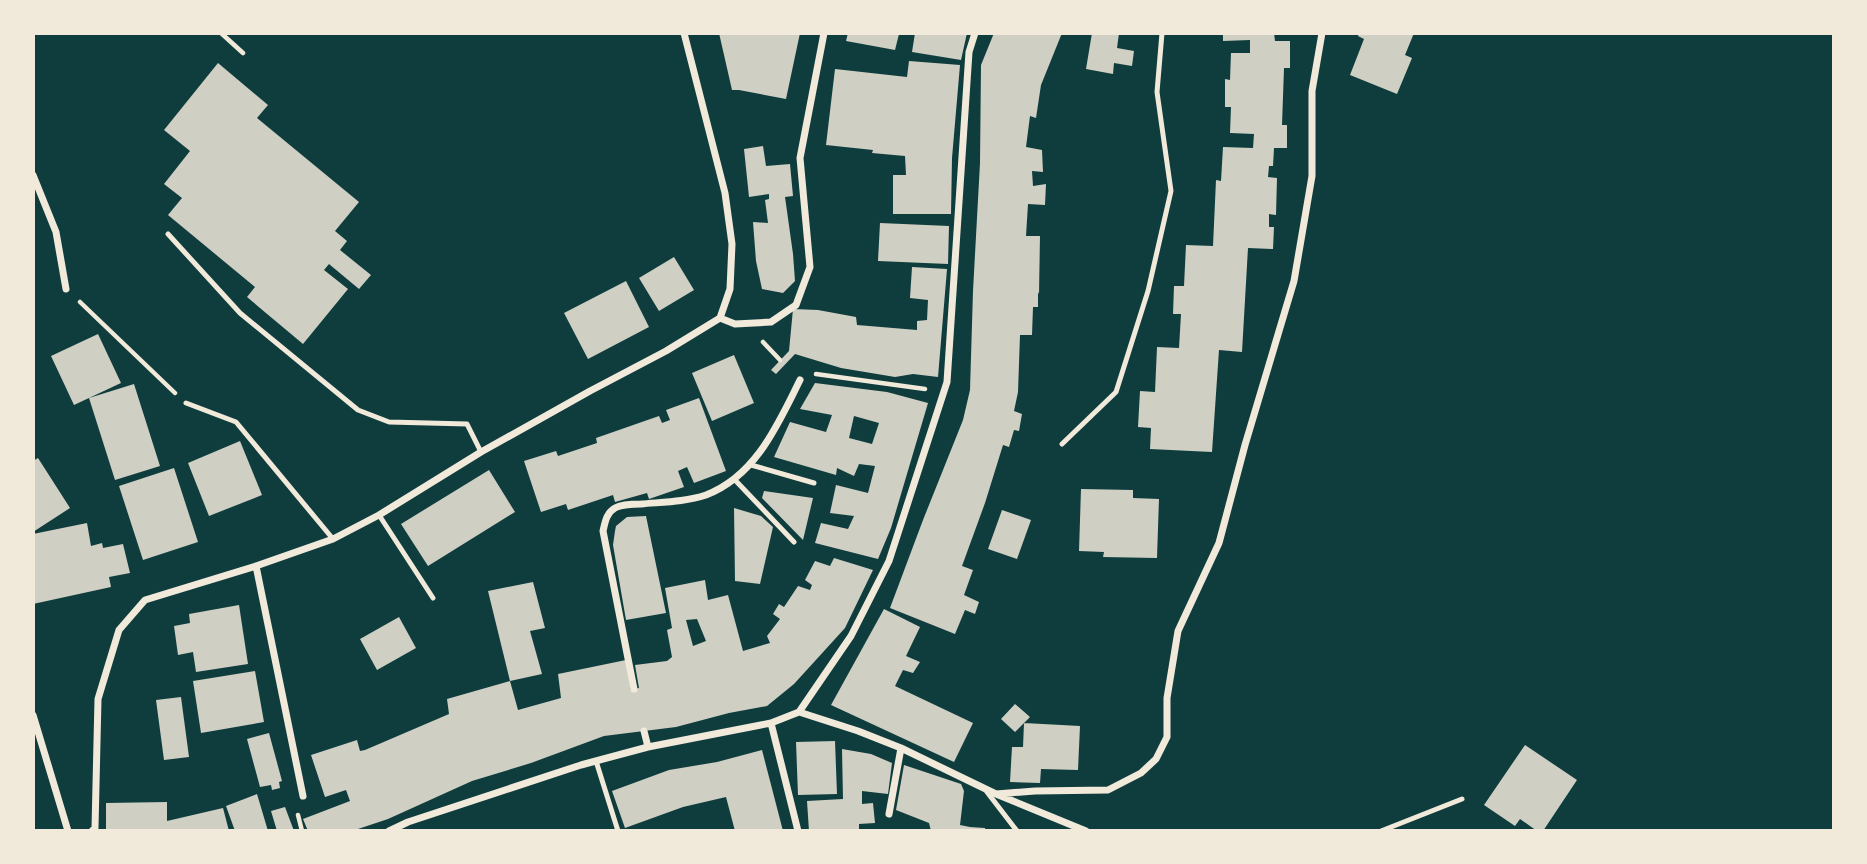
<svg xmlns="http://www.w3.org/2000/svg" width="1867" height="864" viewBox="0 0 1867 864" font-family="Montserrat,sans-serif">
  <rect width="100%" height="100%" fill="#0f3d3e"/>
  <path fill="#cfcfc3" fill-rule="evenodd" d="M719 33H800L786 99 739 90H732Z
    M848 33H897L899 34 895 50 846 41Z
    M915 33H967L961 60 912 52Z
    M994 33H1062L1041 85 1036 118 1030 116 1026 147 1042 150 1043 172 1032 171 1033 186 1046 184 1045 205 1028 204 1026 236H1040L1039 294 1038 292V307H1033L1032 335H1020L1018 392 1014 411 1022 414 1019 431 1014 430 1009 447 1003 445 985 503 962 566 973 570 964 595 979 602 975 614 965 610 955 634 890 608 923 520 963 420 970 390 973 291 980 163 981 65Z
    M1092 33H1119L1117 48 1134 51 1132 66 1114 63 1113 74 1086 69Z
    M1223 33H1274L1275 41H1290V68H1284L1282 125H1287V148H1274L1273 166H1269L1268 177 1277 178 1276 215 1269 214V227H1274L1273 249 1248 248 1242 352 1219 350 1212 452 1150 449 1151 428 1138 427 1140 391 1155 392 1157 347 1179 348 1181 314H1173L1174 286H1184L1186 245 1213 246 1216 180 1221 181 1223 147 1253 148 1254 134 1230 133 1231 107H1225V79L1230 80 1231 53H1250V40L1223 41Z
    M1359 33H1414L1405 55 1412 58 1397 94 1350 75 1364 39 1358 36Z
    M909 61 960 65 952 158 951 214H893V175H906L905 156 872 153 873 150 826 145 835 69 907 77Z
    M218 63 268 105 257 118 359 202 335 231 347 241 340 250 371 275 359 289 329 264 324 270 348 289 303 344 247 297 255 287 168 215 182 198 164 184 190 151 164 130Z
    M763 146 766 166 790 164 793 196 785 197 793 254 795 281 783 293 762 289 756 261 753 222 768 223 765 200 769 199V194L749 197 744 149Z
    M880 223 949 226 948 264 878 261Z
    M674 257 694 290 659 311 639 278Z
    M912 267 947 269 938 377 913 374 895 377 841 368 795 354 776 374 771 370 789 351 793 309 818 310 856 317 857 325 917 330V321L927 320 928 300 910 298Z
    M626 281 649 327 588 359 564 313Z
    M98 334 121 383 74 405 51 356Z
    M734 355 754 403 712 421 692 373Z
    M815 383 887 392 928 403 891 528 878 559 815 543 821 523 848 529 854 516 830 513 836 485 868 493 875 466 859 464 854 476 837 468 836 475 774 457 790 422 826 432 832 415 800 409ZM854 416 879 423 872 444 849 438Z
    M134 384 160 466 115 480 89 398Z
    M699 398 726 471 694 483 687 467 678 471 684 487 649 499 647 493 615 502 613 495 568 510 566 504 541 512 524 461 556 451 558 456 597 443 596 438 659 416 662 423 670 420 666 410Z
    M240 441 262 495 209 516 188 463Z
    M38 458 70 508 33 532V461Z
    M174 468 198 542 143 560 119 486Z
    M489 470 515 512 428 566 401 524Z
    M1081 489 1133 490V498L1159 499 1157 558 1103 557 1104 552 1079 551Z
    M764 491 813 498 803 540 762 498Z
    M734 508 761 516 773 527 760 584 735 581Z
    M1002 510 1031 520 1017 559 988 549Z
    M646 516 666 613 626 620 613 545 615 531 616 526 627 517Z
    M87 523 91 546 102 543 103 548 123 544 130 573 109 577 111 587 33 604V546H35L33 534Z
    M834 558 873 570 845 628 794 684 767 706 729 713 676 727 604 736 531 763 472 781 388 819 352 831H308L303 819 350 801 346 790 325 797 311 755 357 740 360 751 365 750 449 714 447 699 510 681 518 710 561 698 558 674 626 660 631 690 639 688 635 665 667 661 672 657 667 630 672 628 665 588 705 580 708 600 728 595 743 651 770 643 767 636 780 619 773 614 779 604 784 607 798 586 810 590 812 585 805 580 815 561 830 566ZM697 619 706 641 693 646 686 620Z
    M533 582 545 628 530 631 542 674 510 681 488 591Z
    M239 605 248 664 196 672 193 652 178 655 174 626 190 623 189 614Z
    M884 609 920 627 906 656 920 662 913 673 903 670 895 686 973 723 954 762 831 705Z
    M399 617 416 648 377 670 360 639Z
    M255 671 264 722 201 733 193 681Z
    M181 697 189 757 164 760 156 700Z
    M1015 704 1030 717 1015 732 1001 719Z
    M1024 723 1080 726 1078 770 1041 769 1040 783 1010 782 1012 747H1023Z
    M269 733 282 781 279 782 280 788 272 790 271 785 260 787 247 739Z
    M835 741 837 794 798 795 796 742Z
    M1525 745 1577 780 1543 831H1537L1520 819 1515 826 1484 805Z
    M842 749 871 754 892 763 888 794 862 791V804L873 803 875 823 859 824V831H809L807 801 843 799Z
    M762 750 783 831H735L726 797 683 807 625 828 612 791 669 770 717 762Z
    M904 765 961 784 964 791 960 825 970 827 985 828 986 831H931L929 823 896 810Z
    M257 794 268 831H235L226 806Z
    M167 802V821L223 808 229 831H106V803Z
    M285 807 294 831H277L271 811Z"/>
  <g fill="none" stroke-linecap="round" stroke-linejoin="round">
    <path stroke="#f1e9da" stroke-width="4.5" d="M221 33 243 53
      M80 302 175 393
      M763 342 780 360
      M816 374 925 389
      M298 815 302 831"/>
    <path stroke="#f1e9da" stroke-width="5" d="M168 234 240 313 358 410 389 422 467 424 481 452
      M186 403 236 422 333 539
      M1062 444 1116 392 1148 291 1171 191 1157 92 1162 33
      M751 465 814 483
      M735 480 794 542
      M379 515 433 598
      M596 761 618 831
      M987 792 1017 831
      M1381 831 1462 799"/>
    <path stroke="#f1e9da" stroke-width="7" d="M684 33 725 193 732 244 730 289 720 318
      M33 175 56 232 66 289
      M720 318 735 324 771 322 796 305 810 267 800 158 824 33
      M256 566 303 796
      M634 689 603 531C605 523 606 513 615 508 622 504 633 504 641 504 663 502 685 502 706 495 756 476 778 424 800 380
      M799 712 851 636 889 561 947 382 969 52 975 33
      M799 712 858 731 901 748 996 794 1086 831
      M33 715 68 831
      M771 723 798 831
      M644 731 648 747
      M996 794 1035 791 1108 790 1141 773 1156 759 1167 737V698L1178 631 1219 543 1245 445 1294 281 1312 176V91L1322 33
      M889 814 901 748
      M92 831 95 828 98 699 119 630 145 600 256 566 333 539 379 515 481 452 590 391 666 351 720 318
      M389 831 408 822 581 765 648 747 771 723 799 712"/>
  </g>
  <rect width="1867" height="864" fill="none" stroke="#f1e9da" stroke-width="70"/>
</svg>
